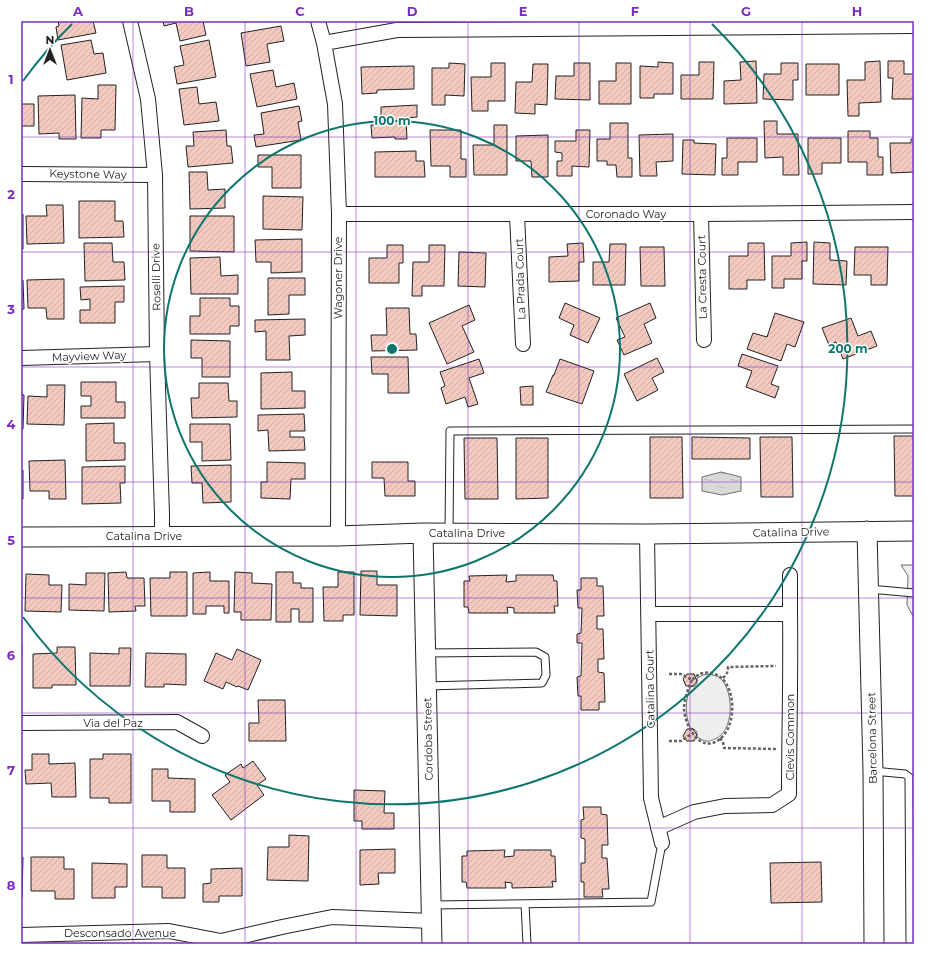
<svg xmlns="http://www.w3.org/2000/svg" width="935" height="965" viewBox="0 0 935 965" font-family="Montserrat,sans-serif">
  <defs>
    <pattern id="water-ripples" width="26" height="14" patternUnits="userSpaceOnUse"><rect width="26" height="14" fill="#d9d9d9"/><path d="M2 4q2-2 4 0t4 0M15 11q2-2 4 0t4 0" fill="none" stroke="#bababa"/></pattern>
    <pattern id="building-hatch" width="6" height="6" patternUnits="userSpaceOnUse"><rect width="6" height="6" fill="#f3c9c0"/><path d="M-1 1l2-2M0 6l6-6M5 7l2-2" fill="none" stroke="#d0aca5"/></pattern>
  </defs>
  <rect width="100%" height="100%" fill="#fff"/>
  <path fill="#eee" stroke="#6f6f6f" d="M708 674C713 675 719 676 722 680 734 694 734 731 715 739 715 739 710 741 709 741 705 742 701 739 697 737V732L694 729 690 728C685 713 685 703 690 687L695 686 697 683V678L703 675Z"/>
  <path fill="#ededed" stroke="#6f6f6f" d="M901 565H914V618L907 605 908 576Z"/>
  <path fill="url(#water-ripples)" stroke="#6f6f6f" d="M721 472 741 477V491L722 495 702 491V477Z"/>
  <path fill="url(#building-hatch)" stroke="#222" d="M58 21H93L96 33 58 40 56 27 59 26Z
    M163 21H203L206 35 180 41 176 23 164 26Z
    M281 26 284 41 267 44 270 62 246 66 241 33Z
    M91 40 94 54 103 53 106 73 67 80 61 45Z
    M209 40 216 77 177 84 174 67 184 65 180 46Z
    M756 61 757 103 724 104V81L741 80 740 62Z
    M880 61 881 102 859 103V116H848L847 80H865V62Z
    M888 61H904V74H914V99H892L893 78H888Z
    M658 62 673 63V94H654V98H640V66L658 67Z
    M699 62H714L713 99H681V75H699Z
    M449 63 465 64 464 96 445 95V105H432V68H449Z
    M491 63H505V101H488V111H472L471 77H491Z
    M574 63H590V100L555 99 556 76H574Z
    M616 63H631V104H599V81H616Z
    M781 63H798V80H793V100L763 99 764 74H781Z
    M533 64H548L547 105 535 104V114L515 113 516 82H532Z
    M806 64H839V95H806Z
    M414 66V89L377 90V93L362 94 361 67Z
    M273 70 276 87 294 83 297 99 257 107 250 74Z
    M98 85H116L115 130H101V138H81L82 98 98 99Z
    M197 87 199 104 216 102 219 121 184 125 179 89Z
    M75 95 76 139H59V133L39 134 38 96Z
    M21 104H34V126H21Z
    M417 105V117L406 118 407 139H395V137L372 138 371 125H381V107Z
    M299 106 302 121 298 122 301 140 256 147 254 135 264 134 261 113Z
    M764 121H777V134H798L799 175H783V157L765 158Z
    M610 123H628V158H632V177H617L616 165H607V161H597V139H610Z
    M494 125H507V175H474L473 145H494Z
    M226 130 227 146H231L233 163 188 167 186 146H194L193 132Z
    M430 130H461V159H466V177H450V166H431Z
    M576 130H590L589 167 572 166V176H557V161H562V153L555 152V141H576Z
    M848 131H870V138H878V157H883V175H867V162H848Z
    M673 134V161L656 162 657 176H640L639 135Z
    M548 135V177H532L531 161H516V136Z
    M727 138H757V162H738V175H722V158H727Z
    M808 138H841V163H822V174H808Z
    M911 139H914V172L891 173 890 143H911Z
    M683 140H694V143L716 144 715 175 682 174Z
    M416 151V161H424L425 177H375V152Z
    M258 155H301V188H272V167H258Z
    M189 172H207L208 190 225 189V208L190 209Z
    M263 196 303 197 302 230 263 229Z
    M79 201H115V221H123L124 237 79 238Z
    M46 205H63L64 243 27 244 26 216H47Z
    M21 214H23V249H21Z
    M190 216H234V252L190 251Z
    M302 239V272L271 273V262H256L255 240Z
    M807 242V261H802V279H784V288H772V256H791V243Z
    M814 242 830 243V260L847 261 846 285 813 284Z
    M84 243H112L113 262H124L125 280 85 281Z
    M583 243 584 262H579V281L549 282V257L568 256 567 244Z
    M748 243H764L765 280H747V289H729V256H748Z
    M610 244H626L625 285H593V262H609Z
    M387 245H403V263H399V283H369V258H387Z
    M429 245H445L444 286H422V296H412L413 262H429Z
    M640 247H664L665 286H641Z
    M855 247H888L887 285H871V275H854Z
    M459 252 486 253 485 287 458 286Z
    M220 257 221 276 238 275V294H191L190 258Z
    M268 278H305V295H289V314L268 315Z
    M64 279V319H47L46 308H28L27 280Z
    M21 280H23L24 309H21Z
    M124 286V302H115V323H80V310H90V299L81 300 80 287Z
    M200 298H230V306H239V326H230V334H190V316H200Z
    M565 303 600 318 588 343 570 335 574 325 559 318Z
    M650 303 656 318 644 324 652 343 624 355 617 340 625 337 616 318Z
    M469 305 475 320 462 326 474 352 447 364 429 323Z
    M386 308H409L410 334H416L417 350 372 351 371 335H387Z
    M775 313 804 322 795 347 787 344 781 361 747 349 753 333 767 337Z
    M851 318 858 336 871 331 877 346 843 359 836 342 829 345 822 328Z
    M305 319V335L289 336 290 360H266V331L255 332V320Z
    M191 340 230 341V377H202V358H191Z
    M742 354 778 366 771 384 779 387 775 398 746 387 752 371 738 366Z
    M371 357H408L409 393H388V374H372Z
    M657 358 664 372 652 378 658 390 637 401 624 374Z
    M479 359 484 373 469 378 478 404 468 407 465 397 446 404 441 388 445 386 440 372Z
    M560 359 594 371 582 404 546 392 553 375H554Z
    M292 372V391H305V408L261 409V373Z
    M81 382H116V402H125V418H81V406H91V396H81Z
    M199 383H228L229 401H237V417L192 418 191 398H199Z
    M47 385H65L64 425 27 424 28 396 47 397Z
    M533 386V405H521L520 387Z
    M21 394 24 395 23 429H21Z
    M304 414 305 431H290V437H304L305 450 269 451 268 430 258 431V415Z
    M114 423V443H125V460L86 461V424Z
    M190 424H230L231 460 202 461V442H190Z
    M894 436H914V496H895Z
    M650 437H682L683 498H650Z
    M692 437 750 438V459H692Z
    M760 437H792L793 497H761Z
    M464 438H497L498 499H465Z
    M516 438H548V498L516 499Z
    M65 460 66 499H49V491H30L29 461Z
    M267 462 305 463V479H291L290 499 261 498V482H267Z
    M372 462H408V481H415V496H385L384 478H372Z
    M231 465V502L203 503 202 483H192L191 466Z
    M125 466V483H120L121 503 82 504V467Z
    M21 470H23V499H21Z
    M361 571H377V585H397V616L360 615Z
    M126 572 127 578H144L145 606H135L136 611 109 612 108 573Z
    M170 572H187V616H151L150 578H170Z
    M210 572V581H229V613H224V606H206V614H193V573Z
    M235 572 252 573V583L272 584 271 620H241V612H234Z
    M276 572H293V583H301V588H313V622H299V609H291V622H276Z
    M338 572H354V615H343V621H324L323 587H338Z
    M86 573H105L104 611 69 610V584L86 585Z
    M26 574 49 575V585H62L61 612 25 611Z
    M507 575 506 582 516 581V575H553L554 581H557L558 606H554L555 613H514V608L507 607 508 613H469L468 607H464V581H470L469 576Z
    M581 578H597V586H603L604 616H597V629H603L604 659H598V672L604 673 605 702H599V710H581V696H578L577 677 581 676 582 643H577V634L581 633 582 608H578L577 590H581Z
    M21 644H22L21 688Z
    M57 647H75L76 685H52V688H33V654L57 653Z
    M119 648H131L130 686H90V653L119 654Z
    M237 649 261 660 248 690 238 686 237 687 226 682 223 689 204 681 216 653 232 660Z
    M146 653 186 654V685L164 684V687H145Z
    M687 674H694L697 681 693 686H686L683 679Z
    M258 700H285L286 741H249V723H259Z
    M687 729H693L697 735 694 741H687L683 736Z
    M32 754H49V764L75 763 76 797H52L51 783 26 784 25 770H32Z
    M103 754H131V803H109V798H90V759H103Z
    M253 761 266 779 257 785 264 795 231 820 212 795 230 782 225 775 241 764 243 768Z
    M152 769H168V778L195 779V812H170V801H152Z
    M354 790 385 791 384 813H394V829H362V821H354Z
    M583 807H601V814L607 815 608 845H602V858H607L609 889H602L603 897H584V882H581V863H585V839L581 838V820L584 819Z
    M289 835 309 836 308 881 267 880 268 847H289Z
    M395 849V873H378L379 884 360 885V850Z
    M505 850 504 857 514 856V850H551V856H555L556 882 552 881 553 887 512 888V883L505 882 506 888H467L466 882H462V856H467V851Z
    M142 855H167V868H185V898H162V887H142Z
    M21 857H23L22 898H21Z
    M31 857H64V869H74V899H55V891H31Z
    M821 862 822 902 771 903 770 863Z
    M92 863 127 864V887H115V898H92Z
    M242 868V896H219V902H203V884L211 883V869Z"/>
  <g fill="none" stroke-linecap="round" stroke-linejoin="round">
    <g stroke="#222" stroke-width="9">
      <path id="lane" d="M449 533 450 431 914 429
        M869 589 914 593
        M426 653 536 652 545 657 546 675 542 683 427 686
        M873 771 905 774 909 777 910 944
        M525 904 527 944
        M432 905 651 902 662 843"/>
    </g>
    <g stroke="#222" stroke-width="16">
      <path id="street" d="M130 21 148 99 155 175 157 354 162 515V536
        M318 21 324 43 335 104 339 214 338 536
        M324 43 397 30 914 26
        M21 174 155 175
        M339 214H701L914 212
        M701 214 704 340
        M517 215 523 344
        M21 358 157 354
        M647 534 651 798 662 843
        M790 575V614
        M648 614H790C791 674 789 734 789 794L772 805 725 806 694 812 658 828
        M21 723 177 722 202 736
        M21 935 169 931 221 941 282 927 332 917 432 921"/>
    </g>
    <g stroke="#222" stroke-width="21">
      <path id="secondary" d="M867 531 873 771 874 944
        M423 533 432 944
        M21 537 338 536 423 533 647 534 914 531"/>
    </g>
    <path stroke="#646464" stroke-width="2.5" stroke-dasharray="3 2" stroke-linecap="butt" d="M669 674H681L692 680C694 678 697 676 699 674 703 673 707 672 711 673 736 677 738 722 722 737 702 757 685 727 684 709 684 699 688 689 692 680
      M723 678C727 674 728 672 728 667L776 666
      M720 738 723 742 724 748 777 749
      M669 741H681L693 733"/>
    <use href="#lane" stroke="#fff" stroke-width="7"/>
    <use href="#street" stroke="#fff" stroke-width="14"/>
    <use href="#secondary" stroke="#fff" stroke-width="19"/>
  </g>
  <path fill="none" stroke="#7b2cbf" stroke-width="1" stroke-opacity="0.55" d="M133 21V944M245 21V944M356 21V944M468 21V944M579 21V944M690 21V944M802 21V944M21 137H914M21 252H914M21 367H914M21 482H914M21 598H914M21 713H914M21 828H914"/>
  <g fill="none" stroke="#0f766e" stroke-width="2">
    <circle cx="392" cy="349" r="228"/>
    <path d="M23 81A456 456 0 0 1 72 24M712 24A456 456 0 1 1 23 617"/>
  </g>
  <g text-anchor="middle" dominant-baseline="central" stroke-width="3" stroke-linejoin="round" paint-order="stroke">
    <g font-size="11" fill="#222" stroke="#fff">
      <text transform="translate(88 174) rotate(1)">Keystone Way</text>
      <text x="626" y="214">Coronado Way</text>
      <text transform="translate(156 277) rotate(-91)">Roselli Drive</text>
      <text transform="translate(702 277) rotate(-91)">La Cresta Court</text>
      <text transform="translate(338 278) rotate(-90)">Wagoner Drive</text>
      <text transform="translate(520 279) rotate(-92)">La Prada Court</text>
      <text transform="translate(89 356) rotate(-2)">Mayview Way</text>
      <text transform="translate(791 532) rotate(-1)">Catalina Drive</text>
      <text x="467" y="533">Catalina Drive</text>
      <text x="144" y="536">Catalina Drive</text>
      <text transform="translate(650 689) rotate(-91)">Catalina Court</text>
      <text x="113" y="723">Via del Paz</text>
      <text transform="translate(790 737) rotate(-90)">Clevis Common</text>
      <text transform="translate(872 738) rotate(-91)">Barcelona Street</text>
      <text transform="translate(428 739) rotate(-91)">Cordoba Street</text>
      <text x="120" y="933">Desconsado Avenue</text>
    </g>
  </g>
  <circle cx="392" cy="349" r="6" fill="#0f766e" stroke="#fff" stroke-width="2"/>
  <g font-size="12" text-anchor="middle" font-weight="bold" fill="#0f766e" stroke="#fff" stroke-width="3" stroke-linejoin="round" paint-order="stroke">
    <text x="392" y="125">100 m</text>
    <text x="848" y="353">200 m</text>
  </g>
  <rect width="935" height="965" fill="none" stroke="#ffffff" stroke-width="44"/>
  <g transform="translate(50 50)" stroke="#ffffff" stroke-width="3" paint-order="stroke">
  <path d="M0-3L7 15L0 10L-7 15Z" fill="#222222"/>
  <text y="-6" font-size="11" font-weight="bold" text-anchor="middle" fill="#222222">N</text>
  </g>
  <rect x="22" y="22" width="891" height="921" fill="none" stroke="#7b2cbf" stroke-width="1.5"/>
  <g font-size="13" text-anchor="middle" font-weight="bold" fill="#7b2cbf">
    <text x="78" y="16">A</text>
    <text x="189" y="16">B</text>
    <text x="300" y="16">C</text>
    <text x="412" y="16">D</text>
    <text x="523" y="16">E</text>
    <text x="635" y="16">F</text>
    <text x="746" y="16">G</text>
    <text x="857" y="16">H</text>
    <text x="11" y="84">1</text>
    <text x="11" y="199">2</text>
    <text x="11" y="314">3</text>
    <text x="11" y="429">4</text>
    <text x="11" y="545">5</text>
    <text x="11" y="660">6</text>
    <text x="11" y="775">7</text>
    <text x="11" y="890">8</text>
  </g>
</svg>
